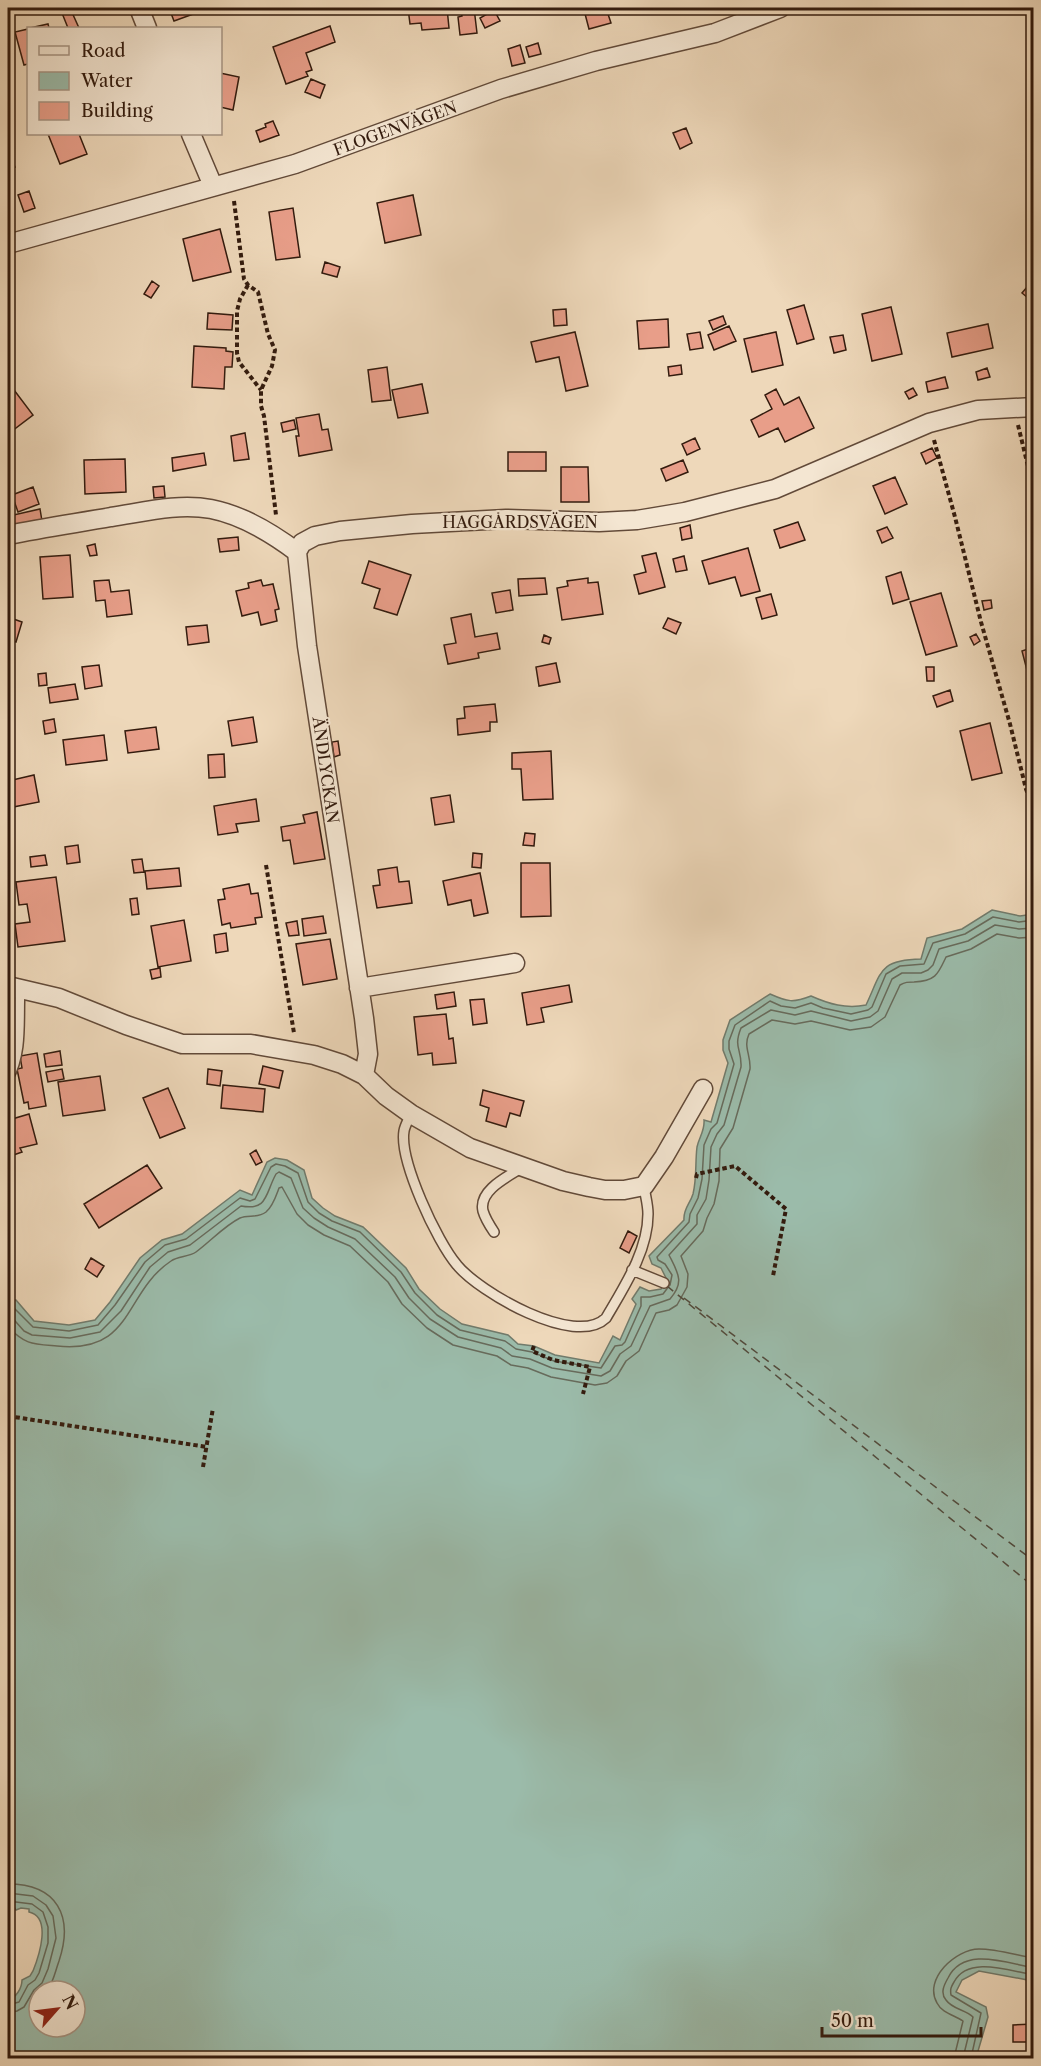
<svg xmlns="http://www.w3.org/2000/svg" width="1041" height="2066" viewBox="0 0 1041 2066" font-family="'Libre Caslon Text',serif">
  <rect width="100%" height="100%" fill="#eed8ba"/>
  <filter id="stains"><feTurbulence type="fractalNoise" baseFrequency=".00333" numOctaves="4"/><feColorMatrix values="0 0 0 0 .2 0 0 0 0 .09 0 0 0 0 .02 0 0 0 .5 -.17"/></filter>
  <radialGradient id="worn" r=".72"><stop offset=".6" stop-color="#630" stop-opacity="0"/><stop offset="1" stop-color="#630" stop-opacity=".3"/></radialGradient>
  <path fill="#9bbbaa" stroke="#717b6c" stroke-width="1.5" fill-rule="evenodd" d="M992 910 1020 916 1033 914V1981L979 1971 962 1980 956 1992 986 2007 988 2017 976 2058H8V2000C16 1998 22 1988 22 1980L30 1976 33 1971C39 1956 52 1917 29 1912V1909L21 1908 16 1910 14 1907 10 1906 8 1909V1300H16L34 1321 69 1325 95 1320 110 1302 140 1258 162 1240 182 1234 240 1190 252 1195 267 1162 275 1158 287 1160 304 1170 312 1198 323 1208 335 1216 363 1227 406 1268 419 1289 440 1309 462 1324 508 1335 518 1344 534 1346 555 1355 599 1363 613 1336 620 1340 636 1304 632 1299 640 1287 649 1291 661 1289 666 1278 661 1268 652 1264 649 1256 684 1220C683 1209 690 1204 693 1194 697 1178 695 1163 697 1147 699 1137 705 1131 704 1120L711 1122 728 1063 723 1050V1040L730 1020 770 994C788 1002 793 1003 811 996 829 1004 846 1009 866 1005 882 971 879 960 921 959L927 938 962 929ZM39 1991H75V2027H39Z"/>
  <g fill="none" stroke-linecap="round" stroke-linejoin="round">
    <path stroke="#676b5c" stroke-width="1.5" d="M670 1285 672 1275 665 1264 658 1260 657 1257 689 1222 690 1214 698 1198 702 1179 704 1145 711 1129 717 1123 734 1064 729 1049V1041L735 1025 770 1001 781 1006 795 1008 811 1003 823 1008 851 1014 868 1010 872 1007 886 974 900 966 924 964 933 943 965 934 993 917 1019 922 1034 920
      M8 1306 13 1307 33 1327 69 1331 98 1325 115 1305 145 1262 165 1245 186 1239 240 1198 250 1201 255 1199 271 1167 276 1164 285 1166 298 1173 308 1202 319 1213 332 1221 360 1232 401 1272 415 1293 437 1315 460 1330 505 1341 516 1349 532 1352 554 1361 601 1368 615 1346 622 1345 625 1342 641 1306V1297H650L663 1294 669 1286
      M8 1313 24 1331 32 1335 70 1338 100 1332 121 1311 150 1267 168 1252 190 1245 241 1206C268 1211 265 1194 276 1174L279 1172 291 1178 303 1208 314 1218 328 1227 355 1239 395 1277 409 1298 430 1319 458 1337 501 1348 512 1356 530 1359 552 1368 601 1376 610 1371 620 1354 631 1346 650 1306 670 1299C685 1282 678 1273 669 1255L697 1224V1215L706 1199 709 1180 711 1147 717 1134 724 1125 741 1067C742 1049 733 1048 741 1028L771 1010 795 1015 811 1011 851 1021 870 1017 878 1011 892 979 902 973H921L928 970 933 965 939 949 968 941 995 925 1019 929 1034 928
      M8 1327C26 1345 32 1344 57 1346 134 1354 123 1293 171 1261 178 1256 189 1257 196 1252 211 1241 224 1226 240 1218 248 1214 257 1219 266 1212 273 1206 276 1196 279 1188L282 1187 297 1214 308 1225 324 1235 350 1246 388 1282 402 1304 427 1328 453 1345 497 1356 511 1365 528 1368 551 1377 595 1385 607 1383 617 1376 626 1361 639 1351 656 1313 669 1310 677 1305 687 1287 688 1274 681 1256 703 1231 707 1218 714 1204 719 1181 720 1149 733 1128 750 1069C751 1055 743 1047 749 1034L772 1020 795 1024 811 1021 850 1030 871 1027 885 1017 900 985C905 982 908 982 914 982 936 981 938 974 946 957L971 949 997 934 1019 938 1034 937
      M8 1884C57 1884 74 1916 59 1961 55 1972 54 1981 47 1991
      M8 1893 33 1896 46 1905 53 1916 56 1938 48 1969 42 1983 34 1990 24 2007 17 2011 8 2013
      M8 1901 32 1904 43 1912 48 1927V1943L39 1973 35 1980 28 1985 19 2002 8 2005
      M954 2058 963 2021C954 2015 942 2013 937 2003 923 1979 956 1949 979 1949 996 1949 1016 1955 1034 1958
      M963 2058 973 2017C966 2010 952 2009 946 2000 940 1993 944 1985 948 1978 964 1946 1006 1963 1034 1968
      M971 2058 981 2013 951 1995C950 1989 951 1987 954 1982 968 1955 1010 1971 1034 1975"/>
    <path stroke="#524b3d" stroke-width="1.5" stroke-dasharray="8 6" stroke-linecap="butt" d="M667 1286 1034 1587
      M684 1298 1034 1561"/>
  </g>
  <path fill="#e89e89" stroke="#331b0e" stroke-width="1.5" d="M60 8H70L79 28H68Z
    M169 8H194L196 13 174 21Z
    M408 8H447L449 28 422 30 421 23 410 24Z
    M460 8H474L477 33 460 35 458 17 462 16Z
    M580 8H606L611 23 589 29 584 10 580 11Z
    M494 10 500 21 485 28 480 18Z
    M48 24 49 28H30Z
    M330 26 335 42 306 53 312 70 306 72 308 76 286 84 273 47Z
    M28 29V64L24 65 15 32Z
    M538 43 541 54 529 57 526 47Z
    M520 45 525 63 512 66 508 49Z
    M220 73 239 77 233 110 220 107Z
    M311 79 325 85 320 98 305 92Z
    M273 121 279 135 260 142 256 131 266 127 265 124Z
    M686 128 692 143 680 149 673 133Z
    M48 134H79L87 154 60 164Z
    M8 150 15 167 8 170Z
    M29 191 35 208 24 212 18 195Z
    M413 195 421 235 385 243 377 203Z
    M293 208 300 257 276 260 269 212Z
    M220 229 231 272 193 281 183 239Z
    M325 262 340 267 337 277 322 273Z
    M1034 279V303L1022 293Z
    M152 281 159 286 151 298 144 294Z
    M804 305 814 339 797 344 787 310Z
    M891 307 902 354 872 361 862 314Z
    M566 309 567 325 554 326 553 310Z
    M208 313 233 315 232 330 207 329Z
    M723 316 726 324 713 330 709 321Z
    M668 319 669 347 639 349 637 321Z
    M988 324 993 348 952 357 947 333Z
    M729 326 736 341 714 350 708 335Z
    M575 332 588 386 566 391 559 357 536 362 531 342Z
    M700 332 703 348 690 350 687 334Z
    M776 332 783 365 752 372 744 339Z
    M843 335 846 350 834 353 830 337Z
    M194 346 226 348V351L233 352 232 367H225L224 389 192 387Z
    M681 365 682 374 669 376 668 367Z
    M387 367 391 400 372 402 368 370Z
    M987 368 990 377 978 380 976 372Z
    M945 377 948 388 928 392 926 382Z
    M8 382 33 415 8 434Z
    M422 384 428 413 398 418 392 390Z
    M913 388 917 395 909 399 905 392Z
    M776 389 784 405 799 397 814 428 785 442 778 428 759 437 751 420 772 409 765 395Z
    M319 414 322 430 328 429 332 450 299 456 296 436H299L296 418Z
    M294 420 296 429 283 432 281 423Z
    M245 433 249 459 234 461 231 436Z
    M695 438 700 449 687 455 682 444Z
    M932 448 937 458 926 464 921 453Z
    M508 452H546V471H508Z
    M204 453 206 465 173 471 172 458Z
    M125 459 126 492 85 494 84 460Z
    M683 460 688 472 666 481 661 469Z
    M561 467H588L589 502H561Z
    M895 477 907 504 885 514 873 486Z
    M164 486 165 497 154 498 153 487Z
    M33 487 39 504 18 512 12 495Z
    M40 509 42 521 11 528 9 516Z
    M798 522 805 540 780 548 774 530Z
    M690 525 692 538 682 540 680 528Z
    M887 527 893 538 882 543 877 531Z
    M238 537 239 550 220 552 218 539Z
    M95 544 97 555 90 556 87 546Z
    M748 548 760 591 741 596 735 577 709 584 702 561Z
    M656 553 665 587 639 594 634 575 646 572 642 556Z
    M70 555 73 597 43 599 40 557Z
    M684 556 687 570 676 572 673 559Z
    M369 561 411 575 397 615 374 608 380 589 362 583Z
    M901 572 909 599 893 604 886 577Z
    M545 578 547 594 519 596 518 579Z
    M588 578V583L598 582 603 614 562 620 557 588 568 586 567 581Z
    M109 580 111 592 129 590 132 614 107 617 105 600 96 601 94 581Z
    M261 580 263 586 273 584 279 609 275 610 277 621 261 625 258 612 242 616 236 591 249 588 248 583Z
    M510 590 513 610 496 613 492 593Z
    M941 593 957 646 926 655 910 602Z
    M771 594 777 615 762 619 756 598Z
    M991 600 992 608 984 610 982 601Z
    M471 614 475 637 497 633 500 649 478 653 479 658 448 664 444 645 456 643 451 618Z
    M8 617 22 622 16 642 8 639Z
    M668 618 681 623 676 634 663 628Z
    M207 625 209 642 188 645 186 627Z
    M976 634 980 641 974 645 970 637Z
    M544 635 551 638 549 644 542 642Z
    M1034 647V677L1029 678 1022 651Z
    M556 663 560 682 539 686 536 667Z
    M99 665 102 686 85 689 82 667Z
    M926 667H934V681H927Z
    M46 673 47 685 39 686 38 674Z
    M75 684 78 699 50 703 48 688Z
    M950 690 953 701 937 707 933 696Z
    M495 704 497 722H490V731L458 735 457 719 465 718 464 707Z
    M253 717 257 742 232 746 228 721Z
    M54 719 56 732 45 734 43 721Z
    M990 723 1002 773 972 780 960 731Z
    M156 727 159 749 128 753 125 731Z
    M104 735 107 760 66 765 63 740Z
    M338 741 340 755 334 757 332 742Z
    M551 751 553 799 523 800 521 769H512V753Z
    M224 754 225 777 209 778 208 755Z
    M34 775 39 802 8 808V781Z
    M450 795 454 822 435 825 431 798Z
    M256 799 259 821 236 824 238 832 218 835 214 806Z
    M317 812 325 859 294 864 290 840 283 841 281 827 305 823 303 815Z
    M525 833 535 834 534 846 523 845Z
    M78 845 80 862 67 864 65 847Z
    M473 853 482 854 481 868 472 867Z
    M45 855 47 865 31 867 30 857Z
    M142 859 144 872 134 873 132 860Z
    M521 863H550L551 916 521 917Z
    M397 867 399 882 409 881 412 903 377 908 373 886 380 885 378 870Z
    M179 868 181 886 147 889 145 871Z
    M480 873 488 913 474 916 471 900 448 905 443 881Z
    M56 877 65 941 18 947 15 924 30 922 27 904 19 905 16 882Z
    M249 884 251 894 258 893 262 917 255 918 256 924 231 928 230 923 222 925 218 900 225 899 223 889Z
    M137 898 139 914 132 915 130 899Z
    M323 916 326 933 304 936 302 919Z
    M184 920 191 961 158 967 151 926Z
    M297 921 299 935 289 936 286 923Z
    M226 933 228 951 216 953 214 935Z
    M330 939 337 979 303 985 296 944Z
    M160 968 161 977 152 979 150 970Z
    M569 985 572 1002 541 1008 544 1022 527 1025 522 993Z
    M454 992 456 1006 437 1009 435 995Z
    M484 999 487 1023 473 1025 470 1000Z
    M446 1014 449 1039 453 1038 456 1063 433 1065 432 1053 418 1055 414 1017Z
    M60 1051 62 1065 46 1067 44 1054Z
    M37 1053 46 1106 29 1109 28 1102 24 1103 17 1069 22 1068 20 1056Z
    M263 1066 283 1071 279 1088 259 1084Z
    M62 1069 64 1079 48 1082 46 1072Z
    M208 1069 222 1071 220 1086 207 1084Z
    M100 1076 105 1110 63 1116 58 1082Z
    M223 1085 265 1089 263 1112 221 1108Z
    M168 1088 185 1128 160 1138 143 1098Z
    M483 1090 524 1101 520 1116 510 1113 506 1127 486 1121 489 1108 480 1105Z
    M8 1111 12 1119 29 1114 37 1144 20 1148 22 1152 8 1157Z
    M256 1150 262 1162 256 1165 250 1154Z
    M147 1165 162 1188 99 1228 84 1204Z
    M628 1231 637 1236 629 1253 620 1248Z
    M91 1258 104 1266 97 1277 85 1269Z
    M1034 2024V2042H1013V2025Z"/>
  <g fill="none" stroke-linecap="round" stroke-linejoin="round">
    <g stroke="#624a39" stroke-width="12">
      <path id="lane" d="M8 1078C23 1052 18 1018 20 988
        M411 1114C409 1119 405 1125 404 1131 399 1160 437 1242 457 1265 479 1292 575 1348 606 1318 624 1287 648 1251 648 1214 648 1204 645 1195 644 1186
        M494 1232C490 1226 485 1218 483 1211 478 1190 509 1176 523 1167
        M632 1270 664 1283"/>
    </g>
    <g stroke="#624a39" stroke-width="21">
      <path id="street" d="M139 8 147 28
        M191 134 213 186
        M8 244 295 164 501 89 596 61 715 33 780 8
        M8 535C42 528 77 523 111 517 144 512 178 503 211 509 242 515 273 534 297 552L302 543 315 536 340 531 412 524 506 519 599 522 637 520 685 512 775 489 929 423 978 410 1034 407
        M297 552 307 646 364 1018 368 1054 364 1075
        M8 986 59 998 126 1025 182 1044H251L314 1055 342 1064 364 1075 386 1096 411 1114 470 1148 563 1181 589 1187 605 1190H624L644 1186 664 1157 703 1089
        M359 988 515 963"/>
    </g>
    <path stroke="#331b0e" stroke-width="4" stroke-dasharray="4.5 3" stroke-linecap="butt" d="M234 201 244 279 248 285 258 292 268 334 275 350 272 366 261 390V406L264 416 276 515
      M248 285 240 299 237 311V353L239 362 261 390
      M1018 425 1034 491
      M934 440 955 517 981 622 1010 724 1026 789 1034 810
      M266 865 294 1033
      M696 1178 697 1174 735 1166 786 1209 773 1276
      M534 1346 532 1351 553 1360 590 1367 583 1394
      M8 1416 207 1447
      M203 1467 213 1408"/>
    <use href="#lane" stroke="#f4e6d2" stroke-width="9"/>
    <use href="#street" stroke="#f4e6d2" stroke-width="18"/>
  </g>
  <g text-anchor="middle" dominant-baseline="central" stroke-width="4.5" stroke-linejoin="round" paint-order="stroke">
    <g font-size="16" fill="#331b0e" stroke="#f4e6d2">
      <text transform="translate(395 128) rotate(-20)">FLOGENVÄGEN</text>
      <text x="520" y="522">HAGGÅRDSVÄGEN</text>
      <text transform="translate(326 770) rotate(82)">ÄNDLYCKAN</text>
    </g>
  </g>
  <rect width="1041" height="2066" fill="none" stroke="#eed8ba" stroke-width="30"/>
  <rect x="9" y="9" width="1023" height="2048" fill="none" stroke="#331b0e" stroke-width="3"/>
  <rect x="15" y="15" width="1011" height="2036" fill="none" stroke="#331b0e" stroke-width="1.5"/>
  <rect x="27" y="27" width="195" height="108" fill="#f4e6d2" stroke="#a79584" stroke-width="1.5"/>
  <rect x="39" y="46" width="30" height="9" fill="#f4e6d2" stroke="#a79584" stroke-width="1.5"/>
  <text x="81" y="57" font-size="18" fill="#331b0e">Road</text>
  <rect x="39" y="72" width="30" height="18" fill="#9bbbaa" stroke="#a79584" stroke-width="1.5"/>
  <text x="81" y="87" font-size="18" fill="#331b0e">Water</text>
  <rect x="39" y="102" width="30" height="18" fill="#e89e89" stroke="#a79584" stroke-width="1.5"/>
  <text x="81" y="117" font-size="18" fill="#331b0e">Building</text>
  <g transform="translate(57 2009) rotate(62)"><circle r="28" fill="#f4e6d2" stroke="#a79584" stroke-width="1.5"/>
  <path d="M0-4.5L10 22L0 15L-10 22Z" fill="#8f2418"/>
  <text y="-9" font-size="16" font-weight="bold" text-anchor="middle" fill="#331b0e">N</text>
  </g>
  <path d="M822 2027v9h159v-9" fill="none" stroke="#331b0e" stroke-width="3"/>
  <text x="831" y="2027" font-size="18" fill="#331b0e" stroke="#f4e6d2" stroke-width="4.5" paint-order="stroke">50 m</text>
  <rect width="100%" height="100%" filter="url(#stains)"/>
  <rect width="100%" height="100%" fill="url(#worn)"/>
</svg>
